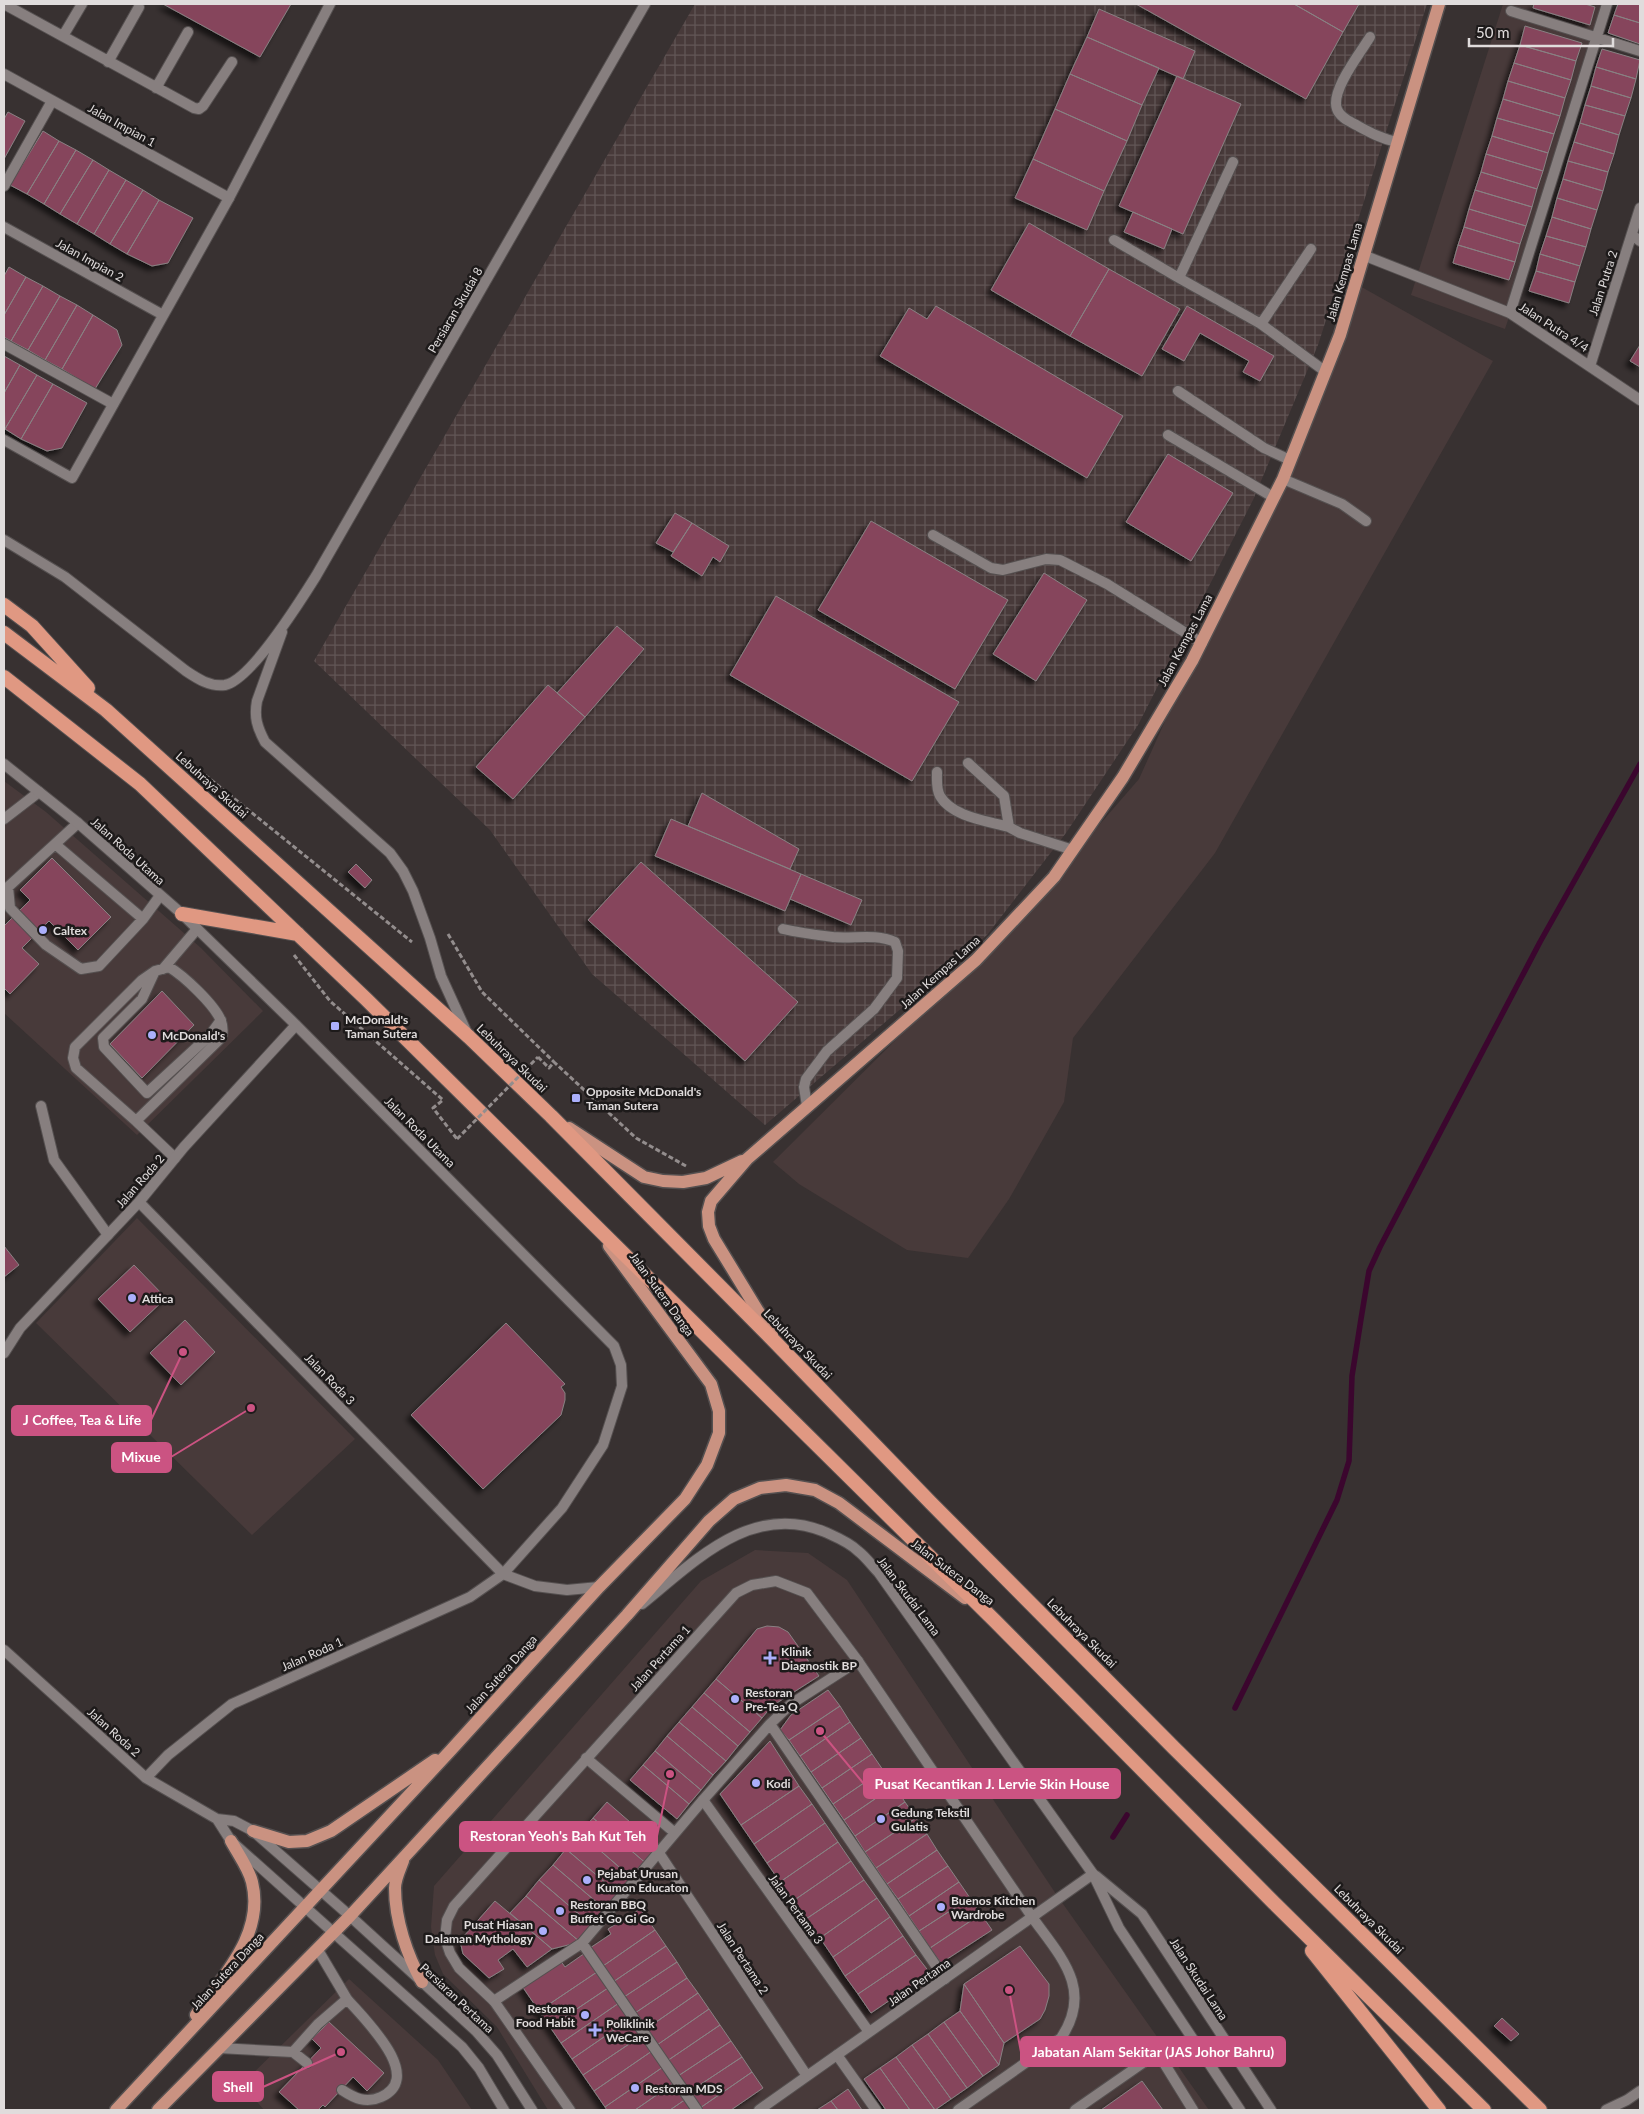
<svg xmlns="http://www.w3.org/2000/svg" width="1644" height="2114" viewBox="0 0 1644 2114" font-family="Lato,sans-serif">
  <defs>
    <pattern id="industrial-grid" width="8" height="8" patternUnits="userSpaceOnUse" patternTransform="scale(1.25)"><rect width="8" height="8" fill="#483a3a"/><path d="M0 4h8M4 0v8" fill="none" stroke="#625656"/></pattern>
    <filter id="shadow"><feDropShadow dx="-4.5" dy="4.5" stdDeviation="2.5" flood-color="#0009"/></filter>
  </defs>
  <rect width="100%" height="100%" fill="#383131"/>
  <path fill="#483a3a" d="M1503 4H1612L1505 329 1411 295Z
    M1358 285 1493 361 1215 853 1073 1038 1064 1102 1009 1199 968 1258 907 1250 799 1184 773 1162 976 960 1054 877 1139 779 1192 661 1277 491Z
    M4 781 46 812 201 948 263 1011 137 1135 4 1013Z
    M137 1218 355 1439 252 1535 36 1323Z
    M755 1550 808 1553 847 1580 1056 1894 1209 2110H548L497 2027 443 1974 435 1955 431 1927 434 1886 701 1581Z
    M349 1979 438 2060 472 2110H264L242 2084Z"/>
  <path fill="url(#industrial-grid)" d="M695 4H1427L1318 345 1253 500 1138 725 1066 833 987 935 765 1125 592 974 490 830 314 661Z"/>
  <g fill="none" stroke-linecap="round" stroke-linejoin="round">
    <path stroke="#3b062e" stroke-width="5.5" d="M1235 1708 1337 1500 1349 1461 1352 1376 1361 1319 1369 1271 1380 1247 1540 942 1640 764
      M1113 1837 1127 1815"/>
  </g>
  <path fill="#86445b" stroke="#898183" filter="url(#shadow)" d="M163 4H291L260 57Z
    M1136 4H1294L1343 32 1306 99Z
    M1294 4H1359L1343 32Z
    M1534 4H1585L1595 7 1590 25 1533 8Z
    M1618 4H1640V23L1614 15Z
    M1099 9 1195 51 1183 79 1087 37Z
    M1614 15 1640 23V44L1608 33Z
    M1525 26 1582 43 1576 61 1520 45Z
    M1087 37 1159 68 1142 105 1070 74Z
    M1520 45 1576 61 1571 80 1514 63Z
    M1602 49 1640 60 1636 79 1596 67Z
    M1514 63 1571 80 1565 98 1508 81Z
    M1596 67 1636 79 1631 98 1591 86Z
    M1070 74 1142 105 1127 141 1055 109Z
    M1177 76 1241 104 1183 234 1119 206Z
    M1508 81 1565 98 1560 116 1503 99Z
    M1591 86 1631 98 1625 116 1585 105Z
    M1503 99 1560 116 1554 134 1497 118Z
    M1585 105 1625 116 1619 135 1580 123Z
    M1055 109 1127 141 1104 191 1033 159Z
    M8 112 25 121 4 159V119Z
    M1497 118 1554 134 1548 153 1492 136Z
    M1580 123 1619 135 1614 154 1574 142Z
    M43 131 59 141 27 194 10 185Z
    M1492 136 1548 153 1543 171 1486 154Z
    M59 141 76 150 44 204 27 194Z
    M1574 142 1614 154 1608 172 1568 161Z
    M76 150 93 160 60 214 44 204Z
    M1486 154 1543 171 1537 189 1481 172Z
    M1033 159 1104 191 1087 230 1015 198Z
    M93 160 109 170 77 224 60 214Z
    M1568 161 1608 172 1603 191 1563 179Z
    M109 170 126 180 94 234 77 224Z
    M1481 172 1537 189 1532 207 1475 190Z
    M1563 179 1603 191 1597 210 1557 198Z
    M126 180 143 190 110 244 94 234Z
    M143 190 159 200 127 254 110 244Z
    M1475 190 1532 207 1526 226 1469 209Z
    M1557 198 1597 210 1591 229 1552 217Z
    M159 200 193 218 168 263 152 266 127 254Z
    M1469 209 1526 226 1520 244 1464 227Z
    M1133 212 1172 229 1164 249 1124 232Z
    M1552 217 1591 229 1586 247 1546 236Z
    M1029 223 1109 269 1070 336 991 290Z
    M1464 227 1520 244 1515 262 1458 245Z
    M1546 236 1586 247 1580 266 1540 254Z
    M1458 245 1515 262 1509 280 1453 263Z
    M1540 254 1580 266 1575 282 1536 271Z
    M9 267 26 277 4 315V276Z
    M1109 269 1180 309 1142 376 1070 336Z
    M1536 271 1575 282 1569 303 1529 291Z
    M26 277 43 286 11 341 4 337V315Z
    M43 286 60 296 28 350 11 341Z
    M60 296 77 305 45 360 28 350Z
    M77 305 93 315 62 369 45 360Z
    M936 306 1123 416 1087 478 880 356 909 308 927 319Z
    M1187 306 1274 356 1260 381 1243 372 1249 361 1200 333 1184 361 1162 349Z
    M93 315 117 330 122 345 95 389 62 369Z
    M1640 345V367L1630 361Z
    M4 356 20 365 4 393Z
    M20 365 37 375 5 429 4 393Z
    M37 375 53 384 21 439 5 429Z
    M53 384 87 403 62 448 47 451 21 439Z
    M1168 454 1233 493 1191 561 1126 522Z
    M675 513 692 523 673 552 656 543Z
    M871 521 1008 600 955 689 818 610Z
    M692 523 729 546 720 562 713 557 702 576 671 556Z
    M1044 573 1087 600 1036 681 993 654Z
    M776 596 959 702 912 781 730 675Z
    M617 626 644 649 585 717 557 693Z
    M548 685 585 717 513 799 476 767Z
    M702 793 799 849 790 869 688 826Z
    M671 819 801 874 785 911 655 856Z
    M52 858 111 917 78 950 49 921 22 948 39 964 10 994 4 988V926L30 900 20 890Z
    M641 862 798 1002 745 1061 588 920Z
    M356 864 372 880 365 888 348 872Z
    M801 874 862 900 851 925 790 899Z
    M162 991 194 1025 142 1078 110 1044Z
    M4 1246 19 1265 4 1277Z
    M134 1265 166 1298 130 1332 98 1299Z
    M185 1320 215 1352 181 1385 150 1353Z
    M506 1323 565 1384 561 1387 565 1393V1400L561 1415 483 1489 411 1415Z
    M767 1626 779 1627 788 1632 819 1676 772 1706 762 1718 716 1679 757 1629Z
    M716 1679 762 1718 750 1732 704 1693Z
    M828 1690 840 1706 789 1740 780 1730 791 1715Z
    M704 1693 750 1732 738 1746 692 1707Z
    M840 1706 850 1722 800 1756 789 1740Z
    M692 1707 738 1746 726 1761 679 1722Z
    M679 1722 726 1761 713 1775 667 1736Z
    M850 1722 861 1738 811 1772 800 1756Z
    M667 1736 713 1775 701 1790 655 1751Z
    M861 1738 872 1754 822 1788 811 1772Z
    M770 1741 799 1786 741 1825 720 1794Z
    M655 1751 701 1790 689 1804 643 1765Z
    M872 1754 883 1770 833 1804 822 1788Z
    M643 1765 689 1804 677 1819 630 1780Z
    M883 1770 894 1786 844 1820 833 1804Z
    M799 1786 812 1804 754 1844 741 1825Z
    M894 1786 905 1802 855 1836 844 1820Z
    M607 1802 661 1849 648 1865 593 1818Z
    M905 1802 916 1818 865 1852 855 1836Z
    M812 1804 825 1823 767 1863 754 1844Z
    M593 1818 648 1865 634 1880 580 1833Z
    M916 1818 927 1834 876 1868 865 1852Z
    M825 1823 838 1842 780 1882 767 1863Z
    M580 1833 634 1880 621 1896 566 1849Z
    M927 1834 937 1850 887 1884 876 1868Z
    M838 1842 851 1861 793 1901 780 1882Z
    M566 1849 621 1896 607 1911 553 1865Z
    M937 1850 948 1866 898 1899 887 1884Z
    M851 1861 864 1880 806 1919 793 1901Z
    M553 1865 607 1911 594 1927 539 1880Z
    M948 1866 959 1882 909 1916 898 1899Z
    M539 1880 594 1927 580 1942 526 1896Z
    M864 1880 877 1898 820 1938 806 1919Z
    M959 1882 970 1898 919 1931 909 1916Z
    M526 1896 580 1942 552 1949 510 1913Z
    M877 1898 890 1917 833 1957 820 1938Z
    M970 1898 981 1914 930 1948 919 1931Z
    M495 1901 552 1949 527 1967 513 1949 498 1960 504 1969 489 1978 463 1954 461 1945 464 1936Z
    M640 1909 655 1930 603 1966 590 1948 611 1934 608 1929Z
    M981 1914 992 1930 941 1963 930 1948Z
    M890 1917 903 1936 845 1976 833 1957Z
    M655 1930 666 1946 613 1982 603 1966Z
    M903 1936 916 1955 858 1994 845 1976Z
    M666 1946 677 1962 624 1997 613 1982Z
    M1020 1946 1049 1984V1996L1045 2010 1040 2019 1004 2043 964 1984Z
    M585 1953 597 1972 539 2011 522 1986 560 1960 565 1967Z
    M916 1955 930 1973 871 2013 858 1994Z
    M677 1962 687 1978 635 2013 624 1997Z
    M597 1972 608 1988 550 2027 539 2011Z
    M687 1978 698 1993 646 2029 635 2013Z
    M964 1984 1004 2043 999 2065 960 2011Z
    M608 1988 619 2003 561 2043 550 2027Z
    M698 1993 709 2009 657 2045 646 2029Z
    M619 2003 630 2019 572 2059 561 2043Z
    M709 2009 720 2025 667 2061 657 2045Z
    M960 2011 999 2065 983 2076 944 2022Z
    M1502 2018 1519 2034 1511 2041 1494 2026Z
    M630 2019 641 2036 583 2075 572 2059Z
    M329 2022 384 2073 367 2091 353 2077 325 2107 323 2105 318 2110H299L279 2092 321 2048 312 2039Z
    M944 2022 983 2076 967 2088 928 2034Z
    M720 2025 731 2041 678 2076 667 2061Z
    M928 2034 967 2088 951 2099 912 2045Z
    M641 2036 652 2051 594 2091 583 2075Z
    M731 2041 742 2057 689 2092 678 2076Z
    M912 2045 951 2099 935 2110 896 2057Z
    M652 2051 663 2067 605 2107 594 2091Z
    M742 2057 752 2072 700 2108 689 2092Z
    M896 2057 935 2110H910L880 2068Z
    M663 2067 674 2083 635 2110H607L605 2107Z
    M880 2068 910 2110H886L864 2079Z
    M752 2072 763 2088 731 2110H702L700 2108Z
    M1142 2081 1163 2110H1101Z
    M674 2083 686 2099 670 2110H635Z
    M848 2089 862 2110H838L831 2101Z
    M686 2099 693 2110H670Z
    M831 2101 838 2110H817Z"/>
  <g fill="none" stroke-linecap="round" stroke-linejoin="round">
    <g stroke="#555050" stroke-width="12">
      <path id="service" d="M4 4 194 108 199 109 203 106 232 62
        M1511 11 1640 51
        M63 36 82 4
        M1370 37C1361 52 1330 91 1337 109 1340 118 1351 122 1358 126 1371 133 1382 139 1397 142
        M108 62 139 7
        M156 88 188 32
        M1233 162 1179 278 1261 324 1326 372
        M4 186 52 101
        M229 198 330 4
        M1114 240 1179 278
        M1510 313 1607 4
        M1261 324 1311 249
        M4 344 113 404
        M1178 391 1264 448 1290 460
        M1168 435 1273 497
        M1283 479 1342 504 1366 521
        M933 535 991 568 1003 570 1046 559 1060 560 1107 584 1202 643
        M968 763 1004 796 1009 827 1020 833 1073 850
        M937 772C937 780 936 789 940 796 952 817 988 821 1009 827
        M4 819 39 792
        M78 823 8 887 10 908 46 945 81 969 99 966 143 919 159 897
        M55 844 143 919
        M783 929C800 933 817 935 833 937 854 939 875 933 895 942L898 951 897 978 874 1009 827 1051 806 1079 804 1087 807 1106
        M163 969 197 929
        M155 971 142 999 103 1038 104 1047 147 1093 210 1035 221 1020
        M41 1106 54 1160 108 1235
        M136 1121 222 1037C223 1031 223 1026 221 1021 215 1005 184 976 169 967L155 971 142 980 75 1047 73 1058 76 1068 136 1121 175 1158
        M770 1724 945 1979
        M586 1758 675 1833
        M582 1943 697 2110
        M494 2001 582 1943 703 1800 770 1724 791 1704 858 1661
        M219 2048 293 2052 318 2024 347 1999 318 1950
        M293 2052 307 2063
        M837 2055 876 2110
        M342 2090C354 2098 366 2104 381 2097 426 2077 363 2018 347 1999
        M958 2110 1061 2038C1094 1989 1060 1956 1032 1917
        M1075 2110 1147 2060 1156 2059 1164 2063 1193 2110
        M1606 2110 1627 2100 1640 2091"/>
    </g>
    <g stroke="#555050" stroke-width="12">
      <path id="minor" d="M4 74 229 198 72 478 4 440
        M4 227 163 315
        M1632 235 1640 241
        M1363 255 1510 313 1640 400
        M1590 366 1640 208
        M4 764 78 823 182 914 296 1025 614 1346 621 1365 622 1386 603 1445 562 1508 503 1574 470 1597 232 1704 168 1755 146 1778
        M139 1202 503 1574 535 1586 567 1590 599 1587
        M4 1353 20 1328 139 1202 184 1147 296 1025
        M4 1650 146 1778 217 1819 234 1821 253 1831 350 1916
        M703 1800 869 2032
        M217 1819 231 1841 334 1933
        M659 1853 807 2076
        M570 2110 494 2001 459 1968 450 1953 445 1938 447 1920 454 1906 736 1593 752 1585 776 1581 807 1593 858 1661 1032 1917
        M759 2110 1093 1874"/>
    </g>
    <g stroke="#555050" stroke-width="12">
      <path id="tertiary" d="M4 540 65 577 186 671C198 679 210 687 225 685 251 680 301 600 316 576L645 4
        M282 632 257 701C254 717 257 727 265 742L390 853 403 871 413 891 430 938 441 976 467 1033
        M642 1604C694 1562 752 1501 825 1532 836 1537 849 1542 858 1551 866 1557 872 1566 879 1573L1093 1874 1119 1928 1240 2110
        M1096 1876 1142 1914 1271 2110
        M350 1916 476 2031 497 2055 532 2110
        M334 1933 462 2047 479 2068 504 2110"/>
    </g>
    <g stroke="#555050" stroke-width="15">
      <path id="primary" d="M569 1128 644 1177 663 1181 683 1182 706 1178 742 1161
        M772 1334 714 1239 709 1226 708 1212 711 1201 747 1159 976 960 1054 877 1123 777 1192 661 1283 479 1340 335 1439 4
        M253 1831 289 1842 307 1841 331 1831 435 1760
        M403 1861C400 1869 395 1879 395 1888 395 1920 407 1955 422 1982
        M196 2015C223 1976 265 1934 252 1882 249 1869 238 1854 231 1841
        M116 2110 451 1750 599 1587 685 1499 707 1465 719 1433V1411L711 1384 609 1246
        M158 2110 350 1916 627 1615 709 1521 734 1499 760 1488 786 1485 815 1490 839 1503 965 1598"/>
    </g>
    <g stroke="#555050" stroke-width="16">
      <path id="trunk" d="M4 605 32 626 88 688
        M4 633 106 710 469 1037 551 1116 778 1345 931 1503 1174 1748 1540 2110
        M4 677 140 784 366 999 995 1621 1274 1903 1484 2110
        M182 914 298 934
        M1312 1951 1439 2110"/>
    </g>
    <path stroke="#938d8d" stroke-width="3" stroke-dasharray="5 2.5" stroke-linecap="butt" d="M205 775 412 942
      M448 934 482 992 554 1062
      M294 955 330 1001 443 1100 433 1108 457 1139
      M538 1057 549 1068 554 1062 636 1138 686 1166"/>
    <use href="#service" stroke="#877f7f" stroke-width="10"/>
    <use href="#minor" stroke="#877f7f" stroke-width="10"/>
    <use href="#tertiary" stroke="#877f7f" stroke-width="10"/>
    <use href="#primary" stroke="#ca9281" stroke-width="12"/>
    <use href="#trunk" stroke="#e09882" stroke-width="14"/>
    <path stroke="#938d8d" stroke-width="3" stroke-dasharray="5 2.5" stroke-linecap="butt" d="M457 1139 538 1057"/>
  </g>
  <g fill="#abaffb" stroke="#1d1a1a" stroke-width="2">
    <circle cx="43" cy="930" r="5"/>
    <rect x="330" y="1021" width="10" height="10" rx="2.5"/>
    <circle cx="152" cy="1035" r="5"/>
    <rect x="571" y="1093" width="10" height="10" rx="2.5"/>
    <circle cx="132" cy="1298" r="5"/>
    <path d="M767.5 1650.5h5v5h5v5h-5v5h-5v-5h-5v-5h5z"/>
    <circle cx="735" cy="1699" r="5"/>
    <circle cx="756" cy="1783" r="5"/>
    <circle cx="881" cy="1819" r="5"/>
    <circle cx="587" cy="1880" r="5"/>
    <circle cx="941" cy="1907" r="5"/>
    <circle cx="560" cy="1911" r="5"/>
    <circle cx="543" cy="1931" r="5"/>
    <circle cx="585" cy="2015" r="5"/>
    <path d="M592.5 2022.5h5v5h5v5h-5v5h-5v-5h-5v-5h5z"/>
    <circle cx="635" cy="2088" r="5"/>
  </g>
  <g text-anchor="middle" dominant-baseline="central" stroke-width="5" stroke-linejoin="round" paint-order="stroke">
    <g font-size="12" fill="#e0dcdc" stroke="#1d1a1a">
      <text transform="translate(122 125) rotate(29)">Jalan Impian 1</text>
      <text transform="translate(90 260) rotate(29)">Jalan Impian 2</text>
      <text transform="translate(1344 272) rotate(-74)">Jalan Kempas Lama</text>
      <text transform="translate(1603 283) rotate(-72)">Jalan Putra 2</text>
      <text transform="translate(455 310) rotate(-60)">Persiaran Skudai 8</text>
      <text transform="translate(1554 327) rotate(33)">Jalan Putra 4/4</text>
      <text transform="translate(1185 640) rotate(-62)">Jalan Kempas Lama</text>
      <text transform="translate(212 785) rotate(42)">Lebuhraya Skudai</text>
      <text transform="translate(128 851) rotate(42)">Jalan Roda Utama</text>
      <text transform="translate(940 972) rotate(-42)">Jalan Kempas Lama</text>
      <text transform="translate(512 1058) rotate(44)">Lebuhraya Skudai</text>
      <text transform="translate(420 1132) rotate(45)">Jalan Roda Utama</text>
      <text transform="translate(140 1181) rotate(-49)">Jalan Roda 2</text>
      <text transform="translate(662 1294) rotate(54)">Jalan Sutera Danga</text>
      <text transform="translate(798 1344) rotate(46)">Lebuhraya Skudai</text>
      <text transform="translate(330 1379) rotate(46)">Jalan Roda 3</text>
      <text transform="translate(953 1572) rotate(37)">Jalan Sutera Danga</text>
      <text transform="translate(909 1596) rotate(53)">Jalan Skudai Lama</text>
      <text transform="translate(1082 1633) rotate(45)">Lebuhraya Skudai</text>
      <text transform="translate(312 1654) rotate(-24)">Jalan Roda 1</text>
      <text transform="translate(660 1658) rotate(-48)">Jalan Pertama 1</text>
      <text transform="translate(501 1674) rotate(-48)">Jalan Sutera Danga</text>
      <text transform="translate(114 1732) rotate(42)">Jalan Roda 2</text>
      <text transform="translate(796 1909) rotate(54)">Jalan Pertama 3</text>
      <text transform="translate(1369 1919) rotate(45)">Lebuhraya Skudai</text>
      <text transform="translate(743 1958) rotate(57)">Jalan Pertama 2</text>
      <text transform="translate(227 1971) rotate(-47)">Jalan Sutera Danga</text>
      <text transform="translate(1199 1979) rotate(57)">Jalan Skudai Lama</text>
      <text transform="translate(919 1982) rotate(-35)">Jalan Pertama</text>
      <text transform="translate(457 1998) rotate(43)">Persiaran Pertama</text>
    </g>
    <g font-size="12" font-weight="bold" fill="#e0dcdc" stroke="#1d1a1a" text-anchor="start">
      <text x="53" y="930">Caltex</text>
      <text x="345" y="1019">McDonald's<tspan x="345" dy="14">Taman Sutera</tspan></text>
      <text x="162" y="1035">McDonald's</text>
      <text x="586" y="1091">Opposite McDonald's<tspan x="586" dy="14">Taman Sutera</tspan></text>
      <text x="142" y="1298">Attica</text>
      <text x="781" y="1651">Klinik<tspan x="781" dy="14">Diagnostik BP</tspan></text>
      <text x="745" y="1692">Restoran<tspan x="745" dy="14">Pre-Tea Q</tspan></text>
      <text x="766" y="1783">Kodi</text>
      <text x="891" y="1812">Gedung Tekstil<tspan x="891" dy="14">Gulatis</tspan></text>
      <text x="597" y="1873">Pejabat Urusan<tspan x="597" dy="14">Kumon Educaton</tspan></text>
      <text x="951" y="1900">Buenos Kitchen<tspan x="951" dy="14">Wardrobe</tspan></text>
      <text x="570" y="1904">Restoran BBQ<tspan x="570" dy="14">Buffet Go Gi Go</tspan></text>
      <text x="533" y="1924" text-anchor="end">Pusat Hiasan<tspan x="533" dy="14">Dalaman Mythology</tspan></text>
      <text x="575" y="2008" text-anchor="end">Restoran<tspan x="575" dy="14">Food Habit</tspan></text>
      <text x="606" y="2023">Poliklinik<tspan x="606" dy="14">WeCare</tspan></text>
      <text x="645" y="2088">Restoran MDS</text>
    </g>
  </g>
  <path fill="none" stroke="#cb5382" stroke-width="2" d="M183 1352L151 1420M251 1408L171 1457M820 1731L864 1784M670 1774L657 1836M1009 1990L1021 2052M341 2052L263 2087"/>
  <g fill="#cb5382" stroke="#1d1a1a" stroke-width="2">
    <circle cx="183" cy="1352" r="5"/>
    <circle cx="251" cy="1408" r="5"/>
    <circle cx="820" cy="1731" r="5"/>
    <circle cx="670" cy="1774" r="5"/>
    <circle cx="1009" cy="1990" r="5"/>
    <circle cx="341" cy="2052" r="5"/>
  </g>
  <g fill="#cb5382" stroke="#cb5382" stroke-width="2">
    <rect x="12" y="1406" width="139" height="29" rx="5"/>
    <rect x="112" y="1443" width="59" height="29" rx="5"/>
    <rect x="864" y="1769" width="256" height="29" rx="5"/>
    <rect x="460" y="1822" width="197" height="29" rx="5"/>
    <rect x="1021" y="2037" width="264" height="29" rx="5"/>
    <rect x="213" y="2072" width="50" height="29" rx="5"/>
  </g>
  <g font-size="14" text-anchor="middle" font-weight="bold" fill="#fff">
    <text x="82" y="1425">J Coffee, Tea &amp; Life</text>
    <text x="141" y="1462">Mixue</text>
    <text x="992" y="1789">Pusat Kecantikan J. Lervie Skin House</text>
    <text x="558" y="1841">Restoran Yeoh's Bah Kut Teh</text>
    <text x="1153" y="2057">Jabatan Alam Sekitar (JAS Johor Bahru)</text>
    <text x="238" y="2092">Shell</text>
  </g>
  <rect width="1644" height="2114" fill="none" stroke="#e0dcdc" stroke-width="10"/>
  <path d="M1469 38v8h144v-8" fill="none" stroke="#e0dcdc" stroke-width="2.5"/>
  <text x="1476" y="38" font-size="15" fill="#e0dcdc" stroke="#1d1a1a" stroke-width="4" paint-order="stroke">50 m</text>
</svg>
